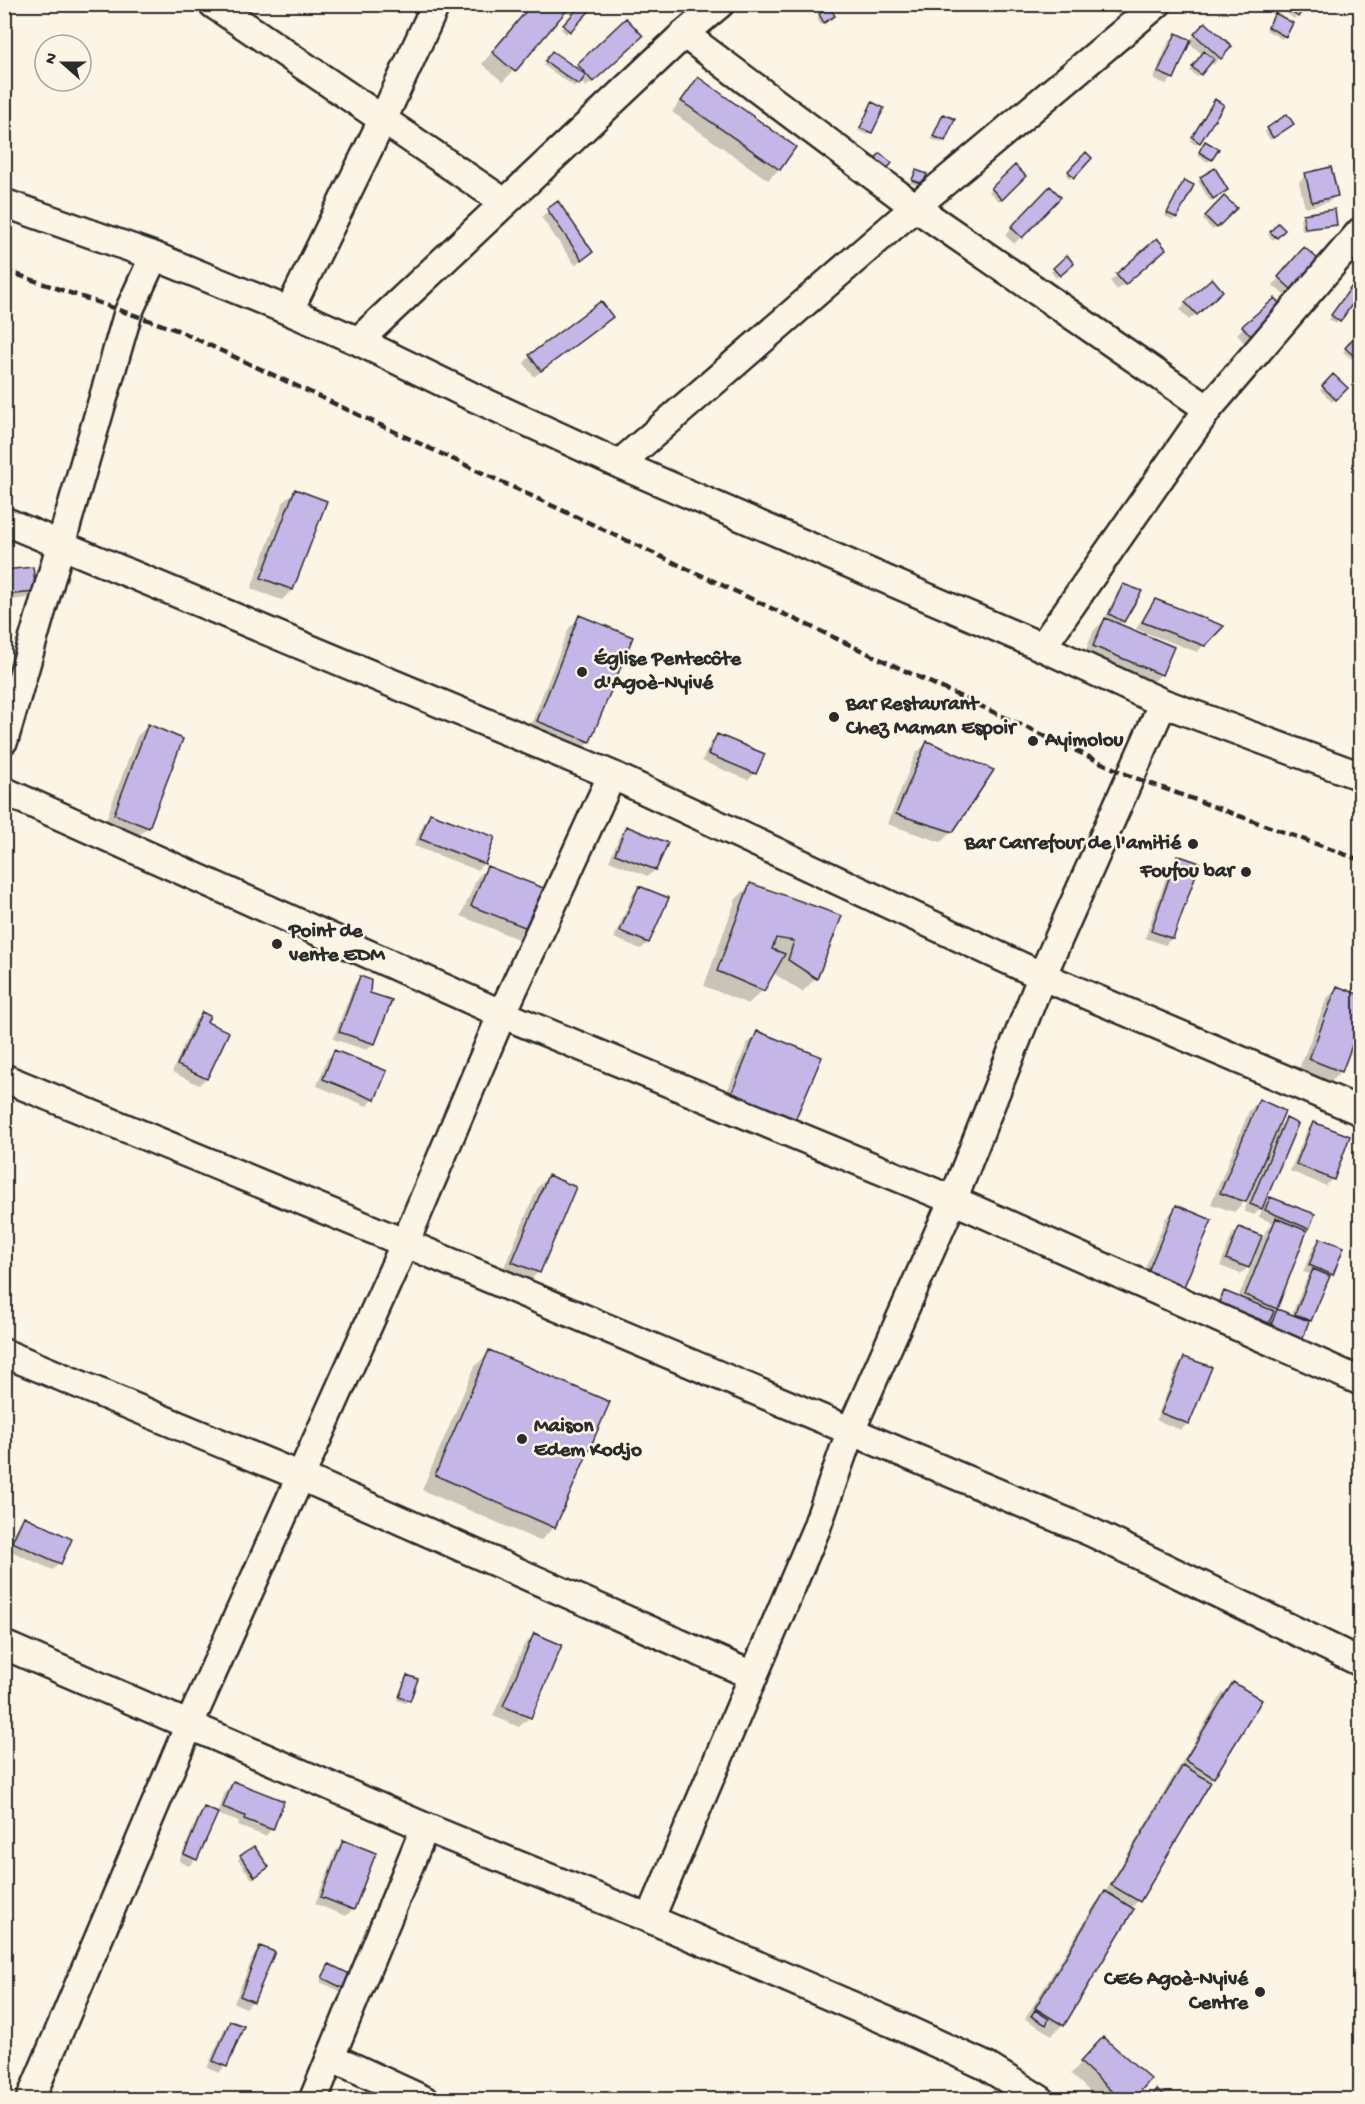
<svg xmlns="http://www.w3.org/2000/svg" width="1365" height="2104" viewBox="0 0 1365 2104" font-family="'Gochi Hand',sans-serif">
  <rect width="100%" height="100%" fill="#fcf5e5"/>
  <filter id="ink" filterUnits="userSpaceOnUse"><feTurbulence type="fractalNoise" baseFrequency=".0167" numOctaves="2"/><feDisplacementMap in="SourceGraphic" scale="12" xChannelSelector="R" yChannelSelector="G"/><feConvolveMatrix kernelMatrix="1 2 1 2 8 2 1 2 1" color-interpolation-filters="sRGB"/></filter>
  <g filter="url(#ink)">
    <path fill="#0003" d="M360 4H379L373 12Z
      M533 4H570L503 82 482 64Z
      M584 4H594L566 34 561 29Z
      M643 4H658L654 9Z
      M1097 4H1127L1119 15Z
      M1274 4H1305L1294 19Z
      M820 15 831 19 821 25 817 18Z
      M1275 15 1285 36 1282 39 1266 30Z
      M626 20 634 42 586 87 580 81 575 87 543 65 549 56 574 68Z
      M1198 31 1220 58 1213 65 1210 62 1197 77 1190 71 1203 55 1188 42 1173 78 1166 84 1153 79 1169 41 1176 35 1189 41Z
      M698 79 794 147 778 170 768 180 672 112 688 90Z
      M872 104 871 132 868 135 858 131Z
      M1212 104 1199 142 1196 145 1190 141Z
      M943 115 944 140 941 143 931 139Z
      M1289 127 1270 140 1265 132 1268 129Z
      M1205 143 1211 159 1208 162 1197 155Z
      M1086 154 1090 158 1070 179 1066 175Z
      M1015 167 1024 176 999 201 989 192Z
      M916 171 922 183 919 186 910 183Z
      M1306 175 1336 195 1329 202 1305 208 1299 182Z
      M1201 178 1223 193 1210 201 1198 181Z
      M1185 181 1176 217 1173 220 1165 216Z
      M1050 188 1059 197 1014 244 1005 235Z
      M1225 198 1235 208 1213 230 1203 220Z
      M558 203 584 258 575 265 541 217Z
      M1303 215 1335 224 1332 227 1302 231 1300 218Z
      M1278 225 1283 230 1273 240 1268 235Z
      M1157 255 1117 290 1110 281 1117 275Z
      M1297 256 1291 288 1284 295 1273 285Z
      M1067 257 1072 263 1056 278 1051 272Z
      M1354 285 1360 290 1336 324 1329 319Z
      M1215 298 1189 320 1180 310 1186 303Z
      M611 317 534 377 524 363 530 356Z
      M1266 318 1251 351 1237 334 1243 328Z
      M1356 337 1360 340V361L1358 364 1343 352Z
      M1334 376 1346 388 1332 402 1320 390Z
      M295 491 292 590 282 600 251 589 284 501Z
      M4 572 34 591 27 598 4 601Z
      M1124 586 1140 592 1119 626 1172 648 1160 675 1150 685 1083 657 1094 630 1103 622 1117 593Z
      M1156 600 1222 627 1197 652 1136 629 1149 607Z
      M580 617 589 742 579 752 528 732 569 628Z
      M148 726V827L137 837 104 825 137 736Z
      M717 736 763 755 755 773 748 780 702 761 711 742Z
      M927 743 952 831 941 842 887 824 916 753Z
      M430 815 484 863 477 870 414 846 424 822Z
      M626 828 666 844 655 870 648 876 609 861 620 835Z
      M1178 857 1172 938 1165 945 1145 938 1171 864Z
      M487 867 529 928 518 939 461 916 477 878Z
      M750 885 840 917 816 978 802 992 775 974 777 968 763 990 748 1004 704 986 736 899Z
      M639 887 667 899 648 943 641 949 614 938 633 894Z
      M360 978 368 994 390 1001 374 1044 367 1050 333 1039 354 985Z
      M1338 988 1360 997V1020L1341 1071 1330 1082 1299 1069 1327 998Z
      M202 1014 205 1023 206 1078 199 1085 172 1072 195 1020Z
      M758 1033 794 1119 783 1130 721 1106 747 1044Z
      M334 1052 374 1099 367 1106 317 1086 327 1059Z
      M1259 1100 1274 1132 1286 1120 1261 1208 1254 1215 1244 1211 1250 1196 1234 1212 1211 1204 1249 1111Z
      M1314 1123 1332 1179 1326 1186 1290 1171 1307 1130Z
      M548 1177 538 1272 528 1283 502 1272 538 1187Z
      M1271 1198 1308 1228 1275 1308 1269 1319 1277 1311 1291 1316 1307 1278 1310 1274 1303 1272 1314 1246 1320 1239 1332 1274 1326 1280 1301 1339 1294 1346 1264 1335 1270 1320 1261 1329 1213 1310 1218 1300 1225 1293 1238 1298 1256 1255 1253 1254 1248 1267 1241 1274 1220 1266 1232 1235 1239 1228 1263 1238 1266 1230 1273 1223 1259 1217 1264 1205Z
      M1176 1207 1210 1221 1138 1285 1166 1218Z
      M490 1352 554 1527 540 1541 422 1490 475 1366Z
      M1185 1358 1188 1423 1181 1430 1156 1420 1178 1365Z
      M24 1518 70 1540 59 1563 53 1570 6 1549 17 1525Z
      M534 1635 530 1717 519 1727 493 1716 524 1645Z
      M408 1677V1700L405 1703 397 1700Z
      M1233 1684 1213 1777 1208 1782 1138 1901 1131 1908 1062 2025 1052 2035 1025 2019 1095 1904 1103 1896 1222 1694Z
      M233 1783 272 1829 265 1836 238 1826 239 1822 217 1814 226 1790Z
      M205 1809 196 1859 189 1866 179 1861 198 1816Z
      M344 1842 353 1909 346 1916 315 1904 337 1849Z
      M241 1857 264 1870 252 1879 238 1860Z
      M261 1948 253 2001 246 2008 234 2003 254 1955Z
      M329 1966 354 1977 344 1993 320 1982Z
      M230 2023 225 2066 219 2073 207 2068 224 2029Z
      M1093 2049 1131 2100H1099L1071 2074Z"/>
    <path fill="#c4b7e8" stroke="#2b2b2b" stroke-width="1.5" d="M532 4H572L515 72 492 52Z
      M582 4H596L570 32 563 25Z
      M1281 4H1307L1298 17Z
      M830 7 835 16 824 23 819 14Z
      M1275 13 1293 23 1286 37 1268 27Z
      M626 18 643 36 593 82 577 64Z
      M1205 22 1232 46 1221 59 1194 34Z
      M1176 33 1191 40 1174 79 1158 72Z
      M552 51 586 75 579 85 545 61Z
      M1204 51 1214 59 1201 75 1192 67Z
      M698 77 796 147 780 170 681 101Z
      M1215 99 1224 105 1200 143 1192 137Z
      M872 102 884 108 872 133 860 128Z
      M943 114 955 119 945 141 933 136Z
      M1287 114 1294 124 1273 138 1267 128Z
      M1205 141 1219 149 1212 160 1199 152Z
      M1086 152 1092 158 1074 178 1068 171Z
      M880 153 892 163 887 169 875 159Z
      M1015 165 1026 176 1002 200 991 188Z
      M1331 167 1338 196 1312 202 1305 173Z
      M1215 168 1228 190 1213 199 1200 177Z
      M916 170 927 174 923 184 912 180Z
      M1184 180 1194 185 1177 218 1167 213Z
      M1050 186 1061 197 1022 238 1011 227Z
      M1224 196 1237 208 1217 228 1205 216Z
      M558 201 593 252 582 260 547 209Z
      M1335 209 1337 225 1305 229 1303 214Z
      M1278 223 1285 230 1277 238 1270 232Z
      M1157 238 1166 249 1125 285 1116 274Z
      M1304 247 1318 259 1292 290 1278 277Z
      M1067 255 1074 264 1060 276 1053 268Z
      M1212 278 1223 291 1197 315 1185 302Z
      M1354 283 1360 288V293L1340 322 1331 315Z
      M1275 298 1281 306 1268 318 1277 329 1259 345 1242 326Z
      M601 301 613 317 541 371 529 355Z
      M1356 335 1360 338V361L1345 348Z
      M1333 374 1348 388 1336 400 1322 386Z
      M295 489 327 501 293 590 261 578Z
      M33 567 36 592 4 595V570Z
      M1123 584 1142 591 1124 622 1109 614Z
      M1155 599 1224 626 1205 646 1142 622Z
      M579 615 633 637 590 742 537 721Z
      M1105 618 1174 647 1162 675 1093 646Z
      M148 724 183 739 149 828 114 814Z
      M717 734 765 754 756 774 708 754Z
      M927 741 994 770 953 832 896 814Z
      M430 813 495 837 485 864 420 839Z
      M626 826 668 843 656 870 615 854Z
      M1177 855 1200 863 1173 939 1151 931Z
      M487 866 546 889 530 929 471 906Z
      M750 883 842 916 817 979 788 960 794 941 776 938 772 949 785 954 764 991 717 971Z
      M639 886 669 898 649 943 620 931Z
      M360 976 371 980 370 993 392 1000 375 1044 339 1032Z
      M1337 986 1360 995V1024L1342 1072 1309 1059Z
      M202 1012 210 1016 207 1022 229 1032 207 1079 177 1065Z
      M757 1031 822 1057 795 1120 731 1095Z
      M334 1050 387 1071 375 1100 323 1079Z
      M1259 1099 1285 1111 1246 1202 1220 1193Z
      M1286 1118 1298 1124 1262 1209 1250 1204Z
      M1313 1122 1350 1136 1334 1180 1296 1164Z
      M548 1175 576 1187 540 1273 512 1262Z
      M1270 1197 1315 1214 1309 1229 1265 1210Z
      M1176 1205 1212 1220 1183 1289 1147 1274Z
      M1276 1218 1307 1231 1277 1309 1245 1295Z
      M1239 1227 1262 1236 1249 1268 1226 1259Z
      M1320 1238 1344 1247 1333 1275 1309 1265Z
      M1313 1269 1330 1276 1311 1321 1295 1314Z
      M1224 1291 1274 1311 1269 1323 1219 1303Z
      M1277 1309 1309 1321 1302 1340 1270 1328Z
      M489 1350 610 1402 555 1528 435 1475Z
      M1184 1357 1212 1367 1189 1424 1161 1413Z
      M24 1516 72 1539 61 1564 12 1542Z
      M534 1633 562 1645 531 1718 503 1706Z
      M407 1675 418 1679 410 1701 399 1697Z
      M1233 1682 1262 1700 1214 1778 1185 1760Z
      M1183 1765 1211 1782 1140 1902 1111 1885Z
      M233 1781 284 1801 273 1830 244 1819 245 1816 223 1807Z
      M204 1807 218 1813 197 1860 184 1854Z
      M343 1840 376 1853 354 1910 321 1897Z
      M254 1846 269 1867 255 1877 240 1856Z
      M1105 1891 1134 1909 1064 2026 1035 2008Z
      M260 1946 275 1952 254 2002 240 1996Z
      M329 1964 356 1977 349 1991 322 1978Z
      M1035 2010 1049 2019 1046 2025 1031 2016Z
      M230 2021 244 2026 227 2067 213 2061Z
      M1103 2037 1151 2079 1133 2100H1121L1080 2062Z
      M1157 2089 1171 2100H1149Z"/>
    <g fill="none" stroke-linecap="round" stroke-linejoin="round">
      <g stroke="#2b2b2b" stroke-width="32">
        <path id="minor" d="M213 4 504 202
          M684 34 915 207 1208 409
          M4 203 154 256 289 311 358 341 471 396 619 464 1042 647 1163 703 1360 776
          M289 311 383 119 436 4
          M358 341 684 34 720 4
          M619 464 915 207 1157 4
          M4 521 612 775 1042 976 1360 1111
          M1042 647 1208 409 1360 232
          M4 740 128 313 154 256
          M4 791 502 1014 953 1200 1360 1381
          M4 1078 405 1243 1093 1533 1360 1662
          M4 1353 302 1477 754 1676
          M4 1645 425 1827 650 1919 890 2022 986 2066 1041 2100
          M650 1919 816 1529 851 1430 953 1200 1042 976 1163 703
          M331 2057 424 2100
          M30 2100 190 1723 405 1243 502 1014 612 775
          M313 2100 425 1827"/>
      </g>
      <path stroke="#2b2b2b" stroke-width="4" stroke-dasharray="1.5 4.5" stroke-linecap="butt" d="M1356 751 1360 740"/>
      <use href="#minor" stroke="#fcf5e5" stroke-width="27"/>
      <path stroke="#2b2b2b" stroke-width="4.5" stroke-dasharray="9 4.5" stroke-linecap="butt" d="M4 270 177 330 1130 776 1360 860"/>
    </g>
  </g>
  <g fill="#2b2b2b" stroke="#fcf5e5" stroke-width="2">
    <circle cx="582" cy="672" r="6"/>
    <circle cx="834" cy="717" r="6"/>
    <circle cx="1033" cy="741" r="6"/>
    <circle cx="1193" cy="844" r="6"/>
    <circle cx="1246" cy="872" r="6"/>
    <circle cx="277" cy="944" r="6"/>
    <circle cx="522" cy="1439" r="6"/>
    <circle cx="1260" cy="1992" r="6"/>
  </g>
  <g text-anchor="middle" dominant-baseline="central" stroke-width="5" stroke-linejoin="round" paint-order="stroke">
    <g font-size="21" font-weight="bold" fill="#2b2b2b" stroke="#fcf5e5" text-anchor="start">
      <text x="594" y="660">Église Pentecôte<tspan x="594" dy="24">d'Agoè-Nyivé</tspan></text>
      <text x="846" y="705">Bar Restaurant<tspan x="846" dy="24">Chez Maman Espoir</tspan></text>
      <text x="1045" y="741">Ayimolou</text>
      <text x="1181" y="844" text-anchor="end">Bar Carrefour de l'amitié</text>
      <text x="1234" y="872" text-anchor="end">Foufou bar</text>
      <text x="289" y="932">Point de<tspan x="289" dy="24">vente EDM</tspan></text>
      <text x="534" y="1427">Maison<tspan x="534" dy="24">Edem Kodjo</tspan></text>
      <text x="1248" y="1980" text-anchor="end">CEG Agoè-Nyivé<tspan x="1248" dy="24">Centre</tspan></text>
    </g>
  </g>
  <rect width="1365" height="2104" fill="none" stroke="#fcf5e5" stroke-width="24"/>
  <rect x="12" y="12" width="1341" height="2080" fill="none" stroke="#2b2b2b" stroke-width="2" filter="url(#ink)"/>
  <g transform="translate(63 63) rotate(291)"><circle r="28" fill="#fcf5e5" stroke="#a8a49b" stroke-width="1.5"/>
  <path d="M0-4.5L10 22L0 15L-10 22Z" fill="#2b2b2b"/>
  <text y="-9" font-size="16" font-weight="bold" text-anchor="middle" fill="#2b2b2b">N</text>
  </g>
</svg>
